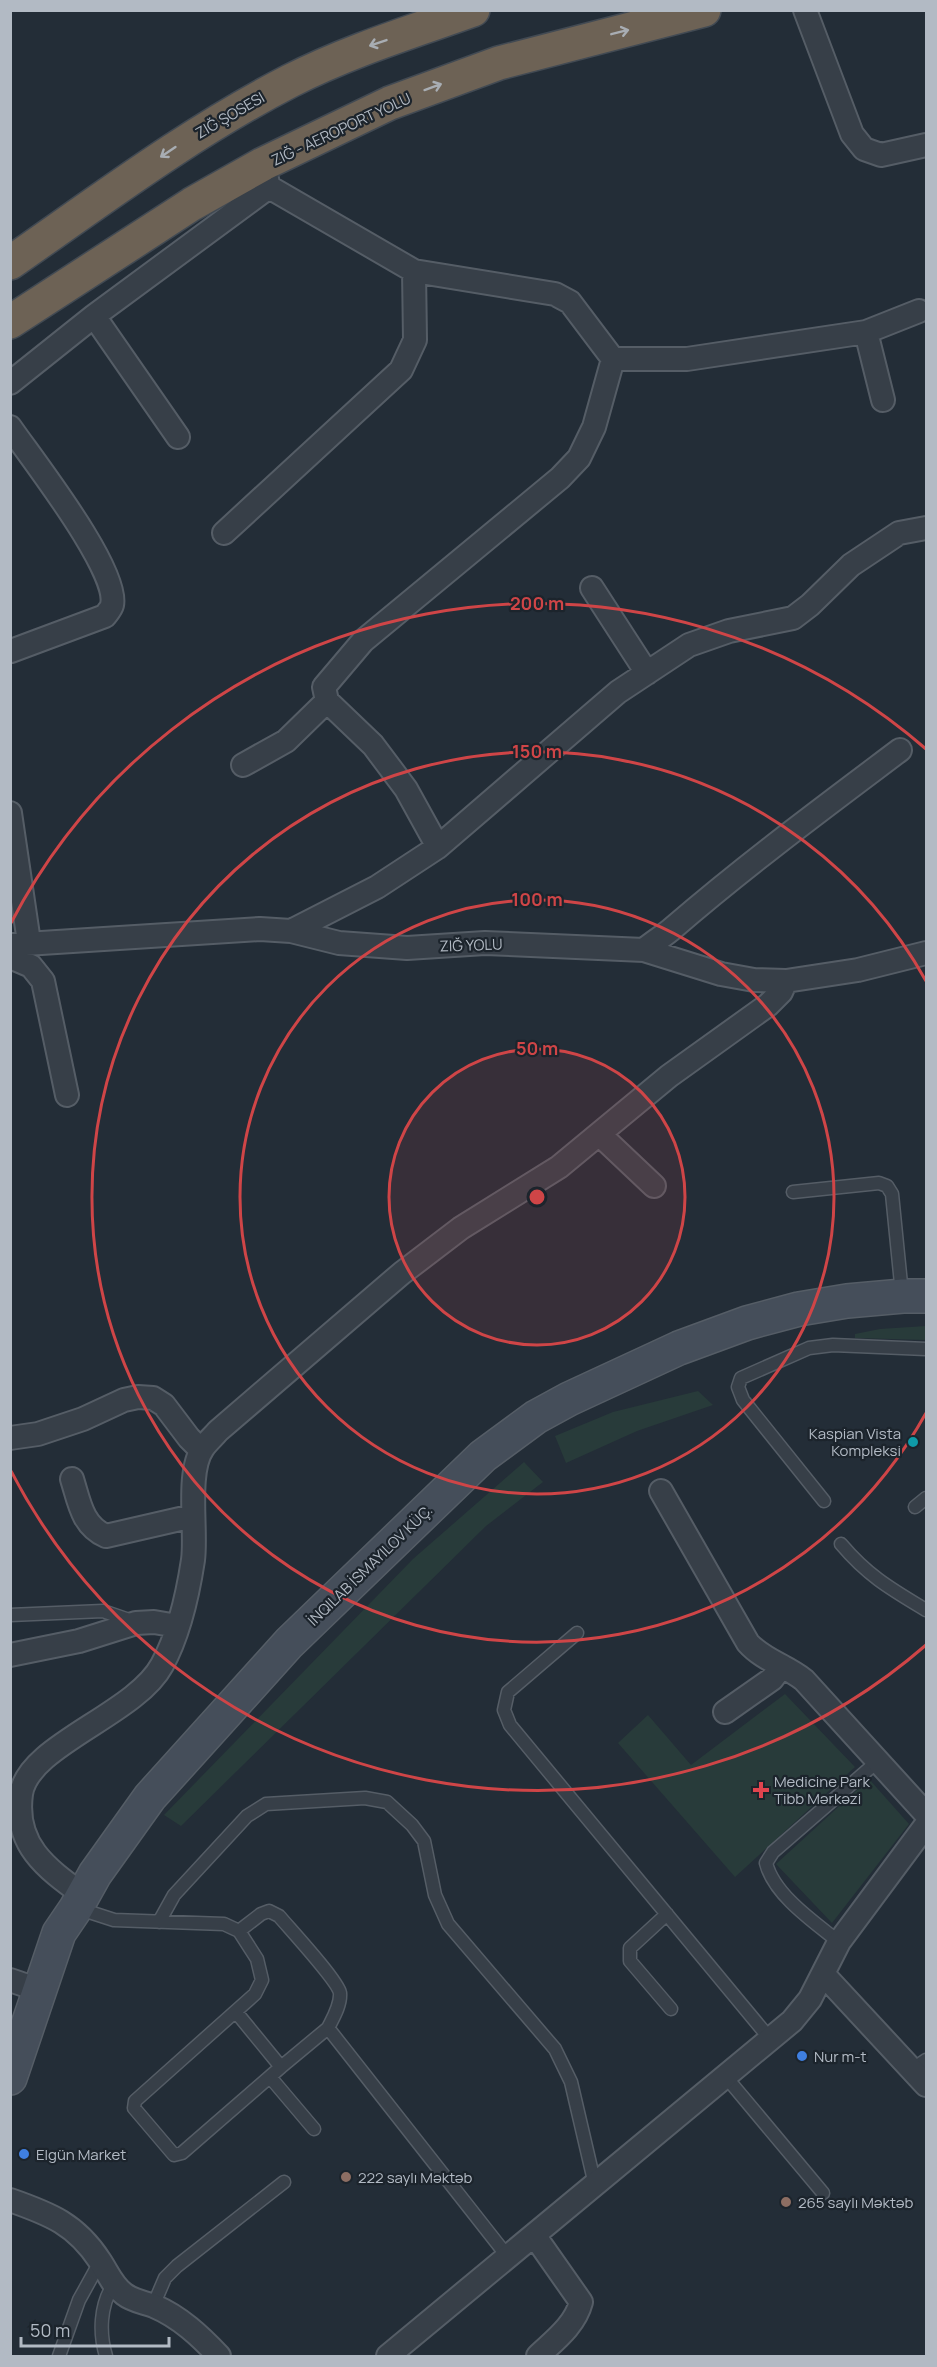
<svg xmlns="http://www.w3.org/2000/svg" width="937" height="2367" viewBox="0 0 937 2367" font-family="Manrope,sans-serif">
  <rect width="100%" height="100%" fill="#232d37"/>
  <path fill="#283b3a" d="M926 1326V1340L855 1338V1334L880 1329Z
    M698 1391 713 1405 637 1431 566 1463 555 1436 613 1412Z
    M524 1462 543 1482 486 1526 181 1826 164 1815 413 1559Z
    M785 1694 855 1767 735 1877 618 1743 648 1715 691 1765Z
    M869 1779 909 1824 832 1923 776 1864Z"/>
  <g fill="none" stroke-linecap="round" stroke-linejoin="round">
    <g stroke="#555d66" stroke-width="15">
      <path id="lane" d="M793 1192 879 1183 887 1186 892 1194 902 1294
        M824 1501 743 1400 738 1387 741 1378 809 1348 833 1345 926 1349
        M915 1507 926 1498
        M841 1544C868 1576 891 1589 926 1610
        M10 1615 103 1611 135 1622
        M577 1633 508 1692 504 1710 510 1725 771 2040
        M77 1908 114 1920 224 1924 239 1931 257 1959 262 1980 255 1994 135 2101 134 2108 174 2155 182 2153 281 2067 236 2012
        M667 1914 630 1948V1961L671 2009
        M159 1922 174 1895 247 1816 266 1804 365 1798 387 1802 412 1825 424 1841 435 1895 448 1924 555 2049 571 2082 595 2185
        M239 1931 261 1914 269 1911 279 1916C290 1929 338 1981 340 1993 341 2005 333 2018 328 2028L508 2257
        M839 1942C814 1922 774 1895 766 1863L773 1852 878 1761
        M281 2067 328 2028
        M913 2069 926 2060
        M270 2077 314 2129
        M726 2077 823 2193
        M153 2306 165 2278 177 2266 284 2182
        M59 2356 79 2300 100 2262
        M106 2356C99 2333 100 2306 113 2285"/>
    </g>
    <g stroke="#555d66" stroke-width="26">
      <path id="street" d="M805 10 852 134 864 149 881 155 926 145
        M263 164 269 187 414 271 555 294 570 302 613 359H687L866 332 883 400
        M94 316 178 437
        M866 332 919 311
        M10 383 94 316 269 187
        M10 427C32 459 120 571 112 605 111 609 107 613 105 616L11 651
        M224 533 401 370 415 340 414 271
        M592 588 647 673
        M243 765 286 741 327 701
        M10 813 29 942
        M438 847 406 789 373 745 327 701 324 687 363 641 560 478 579 458 594 427 613 359
        M291 931 377 887 438 847 618 692 689 645 729 631 793 618 810 605 851 565 899 533 926 528
        M10 945 260 929 291 931 339 943 407 948 485 943 644 950 721 974 754 980 786 981 858 970 926 953
        M644 950C653 942 664 936 673 928 746 865 823 808 900 750
        M10 957 31 966 43 981 67 1095
        M599 1134 654 1186
        M10 1438 38 1434 83 1419 124 1400 138 1397 153 1398 164 1405 189 1438 201 1450
        M72 1479C79 1501 82 1526 106 1536L193 1516
        M661 1491 748 1643C763 1660 787 1666 804 1680L926 1814
        M10 1655 79 1641 136 1623 154 1622 177 1626
        M725 1712 772 1679 782 1666
        M83 1895C46 1868 14 1845 21 1794 28 1745 135 1715 162 1665 178 1636 188 1593 193 1560 197 1531 186 1472 203 1448 207 1442 213 1437 218 1431L402 1273 461 1228 559 1167 669 1076 768 1005 781 992 786 981
        M824 1975 926 2085
        M10 1980 39 1990
        M10 2200C50 2214 76 2224 100 2261 108 2273 112 2285 124 2294 133 2301 143 2302 154 2306 180 2317 200 2336 219 2356
        M534 2235 581 2302C575 2325 555 2340 538 2356
        M388 2356 792 2021 810 1999 839 1942 926 1825"/>
    </g>
    <g stroke="#555d66" stroke-width="36">
      <path id="secondary" d="M10 2078 59 1933 76 1908 95 1874 150 1797 289 1643 483 1456 536 1417 569 1399 679 1348 747 1323 799 1309 847 1301 903 1296H926"/>
    </g>
    <g stroke="#424a53" stroke-width="36">
      <path id="highway" d="M10 263C102 199 191 132 290 81 349 51 411 32 473 10
        M10 322 192 204 263 164 390 103 499 63 704 10"/>
    </g>
    <use href="#lane" stroke="#373f48" stroke-width="12"/>
    <use href="#street" stroke="#373f48" stroke-width="22"/>
    <use href="#secondary" stroke="#454e5a" stroke-width="33"/>
    <use href="#highway" stroke="#6d6255" stroke-width="33"/>
  </g>
  <defs><path id="oneway-shaft" d="M-6 0H5M1.5-3L5.5 0L1.5 3" fill="none" stroke-width="1.6" stroke-linecap="round" stroke-linejoin="round" transform="scale(1.5)"/></defs>
  <g stroke="#a8adb3">
    <use href="#oneway-shaft" transform="translate(620 32) rotate(-14)"/>
    <use href="#oneway-shaft" transform="translate(378 43) rotate(161)"/>
    <use href="#oneway-shaft" transform="translate(433 87) rotate(-20)"/>
    <use href="#oneway-shaft" transform="translate(168 152) rotate(146)"/>
  </g>
  <circle cx="537" cy="1197" r="148" fill="#cf4547" fill-opacity=".12"/>
  <g fill="none" stroke="#cf4547" stroke-width="3">
    <circle cx="537" cy="1197" r="148"/>
    <circle cx="537" cy="1197" r="297"/>
    <path d="M926 1413A445 445 0 1 1 926 981"/>
    <path d="M926 1645A593 593 0 0 1 11 1471M11 923A593 593 0 0 1 926 749"/>
  </g>
  <circle fill="#0f9aa8" stroke="#1c242c" stroke-width="2" cx="913" cy="1442" r="6"/>
  <path fill="#e0444e" stroke="#1c242c" stroke-width="2" d="M758 1781h6v6h6v6h-6v6h-6v-6h-6v-6h6z"/>
  <g fill="#3f7fe0" stroke="#1c242c" stroke-width="2">
    <circle cx="802" cy="2056" r="6"/>
    <circle cx="24" cy="2154" r="6"/>
  </g>
  <g fill="#8d6e63" stroke="#1c242c" stroke-width="2">
    <circle cx="346" cy="2177" r="6"/>
    <circle cx="786" cy="2202" r="6"/>
  </g>
  <g text-anchor="middle" dominant-baseline="central" stroke-width="4.5" stroke-linejoin="round" paint-order="stroke">
    <g font-size="15" fill="#b2bac4" stroke="#1c242c">
      <text transform="translate(230 115) rotate(-30)">ZIĞ ŞOSESI</text>
      <text transform="translate(341 129) rotate(-25)">ZIĞ - AEROPORT YOLU</text>
      <text transform="translate(471 945) rotate(-2)">ZIĞ YOLU</text>
      <text transform="translate(370 1565) rotate(-44)">İNQILAB İSMAYILOV KÜÇ.</text>
    </g>
    <g font-size="15" fill="#b2bac4" stroke="#1c242c" text-anchor="start">
      <text x="901" y="1433" text-anchor="end">Kaspian Vista<tspan x="901" dy="17">Kompleksi</tspan></text>
      <text x="774" y="1781">Medicine Park<tspan x="774" dy="17">Tibb Mərkəzi</tspan></text>
      <text x="814" y="2056">Nur m-t</text>
      <text x="36" y="2154">Elgün Market</text>
      <text x="358" y="2177">222 saylı Məktəb</text>
      <text x="798" y="2202">265 saylı Məktəb</text>
    </g>
  </g>
  <circle cx="537" cy="1197" r="9" fill="#cf4547" stroke="#1c242c" stroke-width="3"/>
  <g font-size="18" text-anchor="middle" font-weight="bold" fill="#cf4547" stroke="#1c242c" stroke-width="4.5" stroke-linejoin="round" paint-order="stroke">
    <text x="537" y="610">200 m</text>
    <text x="537" y="758">150 m</text>
    <text x="537" y="906">100 m</text>
    <text x="537" y="1055">50 m</text>
  </g>
  <rect width="937" height="2367" fill="none" stroke="#b2bac4" stroke-width="24"/>
  <path d="M21 2337v9h148v-9" fill="none" stroke="#b2bac4" stroke-width="3"/>
  <text x="30" y="2337" font-size="18" fill="#b2bac4" stroke="#1c242c" stroke-width="4.5" paint-order="stroke">50 m</text>
</svg>
